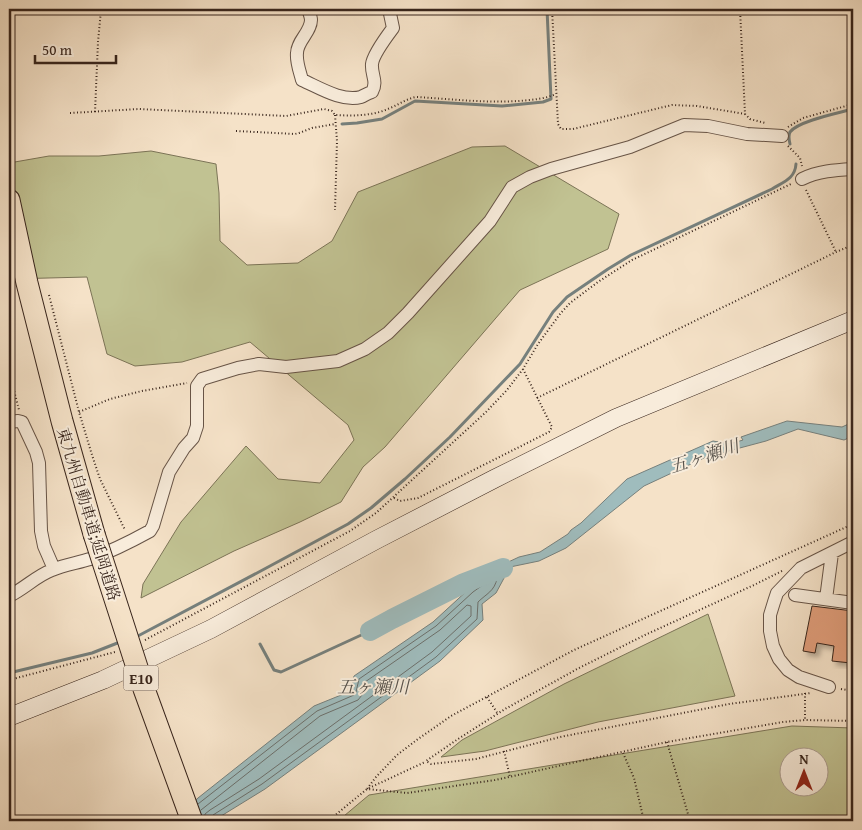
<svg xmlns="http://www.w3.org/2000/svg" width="862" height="830" viewBox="0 0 862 830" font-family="'Gentium Book Plus','Noto Serif JP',serif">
  <defs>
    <filter id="shadow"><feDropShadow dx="4" dy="4" stdDeviation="2.5" flood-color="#0004"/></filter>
  </defs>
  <rect width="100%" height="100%" fill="#f5e2c8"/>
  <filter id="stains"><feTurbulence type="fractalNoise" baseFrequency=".004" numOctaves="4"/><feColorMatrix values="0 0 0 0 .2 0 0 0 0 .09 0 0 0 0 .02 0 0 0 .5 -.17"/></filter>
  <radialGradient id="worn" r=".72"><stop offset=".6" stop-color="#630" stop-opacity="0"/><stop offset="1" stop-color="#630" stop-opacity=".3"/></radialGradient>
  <path fill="#c1c292" stroke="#7c7457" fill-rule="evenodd" d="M505 146 619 214 608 249 520 290 385 447 363 467 341 502 300 522 234 551 141 598 143 584 181 522 246 446 278 479 320 483 354 440 348 425 250 342 182 362 135 366 107 354 87 277 9 279V163L49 156H99L151 151 216 164 219 193 220 241 247 265 298 263 332 241 358 192 472 147Z
    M708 614 735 696 598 722 485 751 441 757 462 740 564 684Z
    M792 726 853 728V812L843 821H338L369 795ZM790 758H820V788H790Z"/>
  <path fill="#9fbcbd" stroke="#76807d" d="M787 421 842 427 853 422V436L844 440 798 429 766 441 706 457 644 486 566 548 539 561 510 567 496 593 482 604 483 620 440 661 265 789 213 821H172L198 798 314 706 351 691 354 676 433 622 470 588 502 565 519 557 540 552 568 534 571 530 581 523 627 479 713 441 730 444 743 440 741 437Z"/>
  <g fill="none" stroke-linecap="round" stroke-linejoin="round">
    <path stroke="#6c706c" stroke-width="1" d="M198 804 317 711 354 695 356 692 359 679 436 626 473 592 494 577 497 578C495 591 486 594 478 602L477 619 436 657 262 784 213 815 211 818V821
      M201 810 320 716 358 700 362 695 365 682 440 630 467 605 471 606V616L432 652 259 779 210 810 205 814 204 821"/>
    <path stroke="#76807d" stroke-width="3" d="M342 124 357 123 382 119 415 101 502 106 543 102 551 99 547 9
      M790 144C789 140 788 136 790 132 798 121 839 113 853 109
      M136 637 257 573 348 524 371 508 405 479 450 437 520 364 553 312 567 297 608 269 631 255 772 189C783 182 795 179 796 164
      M260 644 274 670 281 672 370 631
      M9 673 92 653 120 642"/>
    <path stroke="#9fbcbd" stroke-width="20" d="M370 631 392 619 464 583 503 568"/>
  </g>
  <path fill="#e09d7a" stroke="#38251c" filter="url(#shadow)" d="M812 606 853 611V642L851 663 832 661 834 646 817 643 815 653 803 651Z"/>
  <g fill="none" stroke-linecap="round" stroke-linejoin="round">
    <g stroke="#675447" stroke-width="14">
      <path id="street" d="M308 9C309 12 311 17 311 20 311 32 297 41 297 53 296 62 300 72 302 80 320 88 342 102 361 97 365 95 368 93 372 92 378 81 371 75 372 64 373 55 387 36 393 28L389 9
        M802 179C818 171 836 170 853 169
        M9 422 18 421 22 422 36 452 39 463 41 531 44 546 54 569
        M795 595 853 603
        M9 596C24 589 36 576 52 570 64 565 77 563 90 559 110 552 130 542 150 531L153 526 169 472 184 448 193 438 197 426V386L202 379 238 368 259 364 286 367 338 361 365 349 388 333 408 313 490 221 512 187 530 177 551 169 630 147 684 125 708 126 747 134 782 136
        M826 599 832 553
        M829 687 799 677 788 670 779 659 773 646 770 631V615L774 602 777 593 801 568 853 542"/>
    </g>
    <g stroke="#38251c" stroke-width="19">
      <path id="secondary" d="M9 717 103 680 211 629 376 540 494 479 616 418 853 320"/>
    </g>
    <g stroke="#38251c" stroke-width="23">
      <path id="highway" d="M9 200 27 283 62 421 94 534"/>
    </g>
    <path stroke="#38251c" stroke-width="2" stroke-dasharray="1 2.5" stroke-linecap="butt" d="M552 9 558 124 561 129H573L672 105 697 106 745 114
      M740 9 745 114 750 119 765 123
      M95 112 98 42 101 10 103 9
      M70 113 139 109 286 116 324 109 332 111 335 115C353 116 374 116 390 108 400 104 406 99 416 97 450 99 484 103 518 101 531 100 545 99 556 94
      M335 115 337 141 335 210
      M788 127 803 118 853 104
      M236 131 295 134 299 133 312 128 335 124
      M788 146 800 158 802 166
      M806 190 836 252
      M49 295 79 412 92 455 100 479 125 530
      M9 371 19 410
      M537 398 836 252 853 245
      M79 412 110 399 142 391 187 383
      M394 498 400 501 418 498 549 432 552 427 523 369
      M853 524 574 650 451 716 418 739 397 755 376 777 367 789 407 793 495 780 667 742 783 722 805 720 853 721
      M782 571 754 585 645 635 579 668 505 709 458 739 426 761 431 764 476 759 560 737 729 704 811 693
      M145 640 350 531 376 513 486 412 507 390 523 369 538 344 560 314 570 303 598 282 632 260 791 184
      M9 680 115 652
      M841 689 853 691
      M805 693V720
      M487 697 498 714
      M667 742 690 821
      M504 751 510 777
      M623 753 634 778 644 821
      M328 821 367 789 425 762"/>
    <use href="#street" stroke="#f8ecdb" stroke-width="12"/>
    <use href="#secondary" stroke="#f8ecdb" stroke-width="18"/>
    <use href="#highway" stroke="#f5e2c8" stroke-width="21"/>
    <g stroke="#38251c" stroke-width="23" stroke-linecap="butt">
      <path id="highway-bridge" d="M94 534 144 689 192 821"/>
    </g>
    <use href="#highway-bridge" stroke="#f5e2c8" stroke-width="21"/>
  </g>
  <g text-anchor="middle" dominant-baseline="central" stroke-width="4" stroke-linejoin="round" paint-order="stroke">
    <rect fill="#f8ecdb" stroke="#726155" stroke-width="1" x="123.5" y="665.5" width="35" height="25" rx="4"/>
    <g font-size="15" font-weight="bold" fill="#38251c">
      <text x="141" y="678">E10</text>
    </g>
    <g font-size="16" fill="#38251c" stroke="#f8ecdb">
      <text transform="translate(89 514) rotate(73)">東九州自動車道;延岡道路</text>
    </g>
    <g font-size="18" font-style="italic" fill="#57524c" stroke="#f8ecdb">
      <text transform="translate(704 456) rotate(-18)">五ヶ瀬川</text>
      <text x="373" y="686">五ヶ瀬川</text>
    </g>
  </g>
  <rect width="862" height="830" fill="none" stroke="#f5e2c8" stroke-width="30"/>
  <rect x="10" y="10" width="842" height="810" fill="none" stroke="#38251c" stroke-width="2.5"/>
  <rect x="15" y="15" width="832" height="800" fill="none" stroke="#38251c"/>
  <g transform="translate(804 772)"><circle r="24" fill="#f8ecdb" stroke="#ab9c8f"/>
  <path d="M0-4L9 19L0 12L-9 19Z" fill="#8f2418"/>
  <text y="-8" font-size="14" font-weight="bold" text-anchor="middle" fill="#38251c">N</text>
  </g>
  <path d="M35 55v8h81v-8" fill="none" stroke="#38251c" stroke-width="2.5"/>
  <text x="42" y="55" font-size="15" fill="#38251c" stroke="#f8ecdb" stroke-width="4" paint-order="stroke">50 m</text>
  <rect width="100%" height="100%" filter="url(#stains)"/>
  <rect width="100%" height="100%" fill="url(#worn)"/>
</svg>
